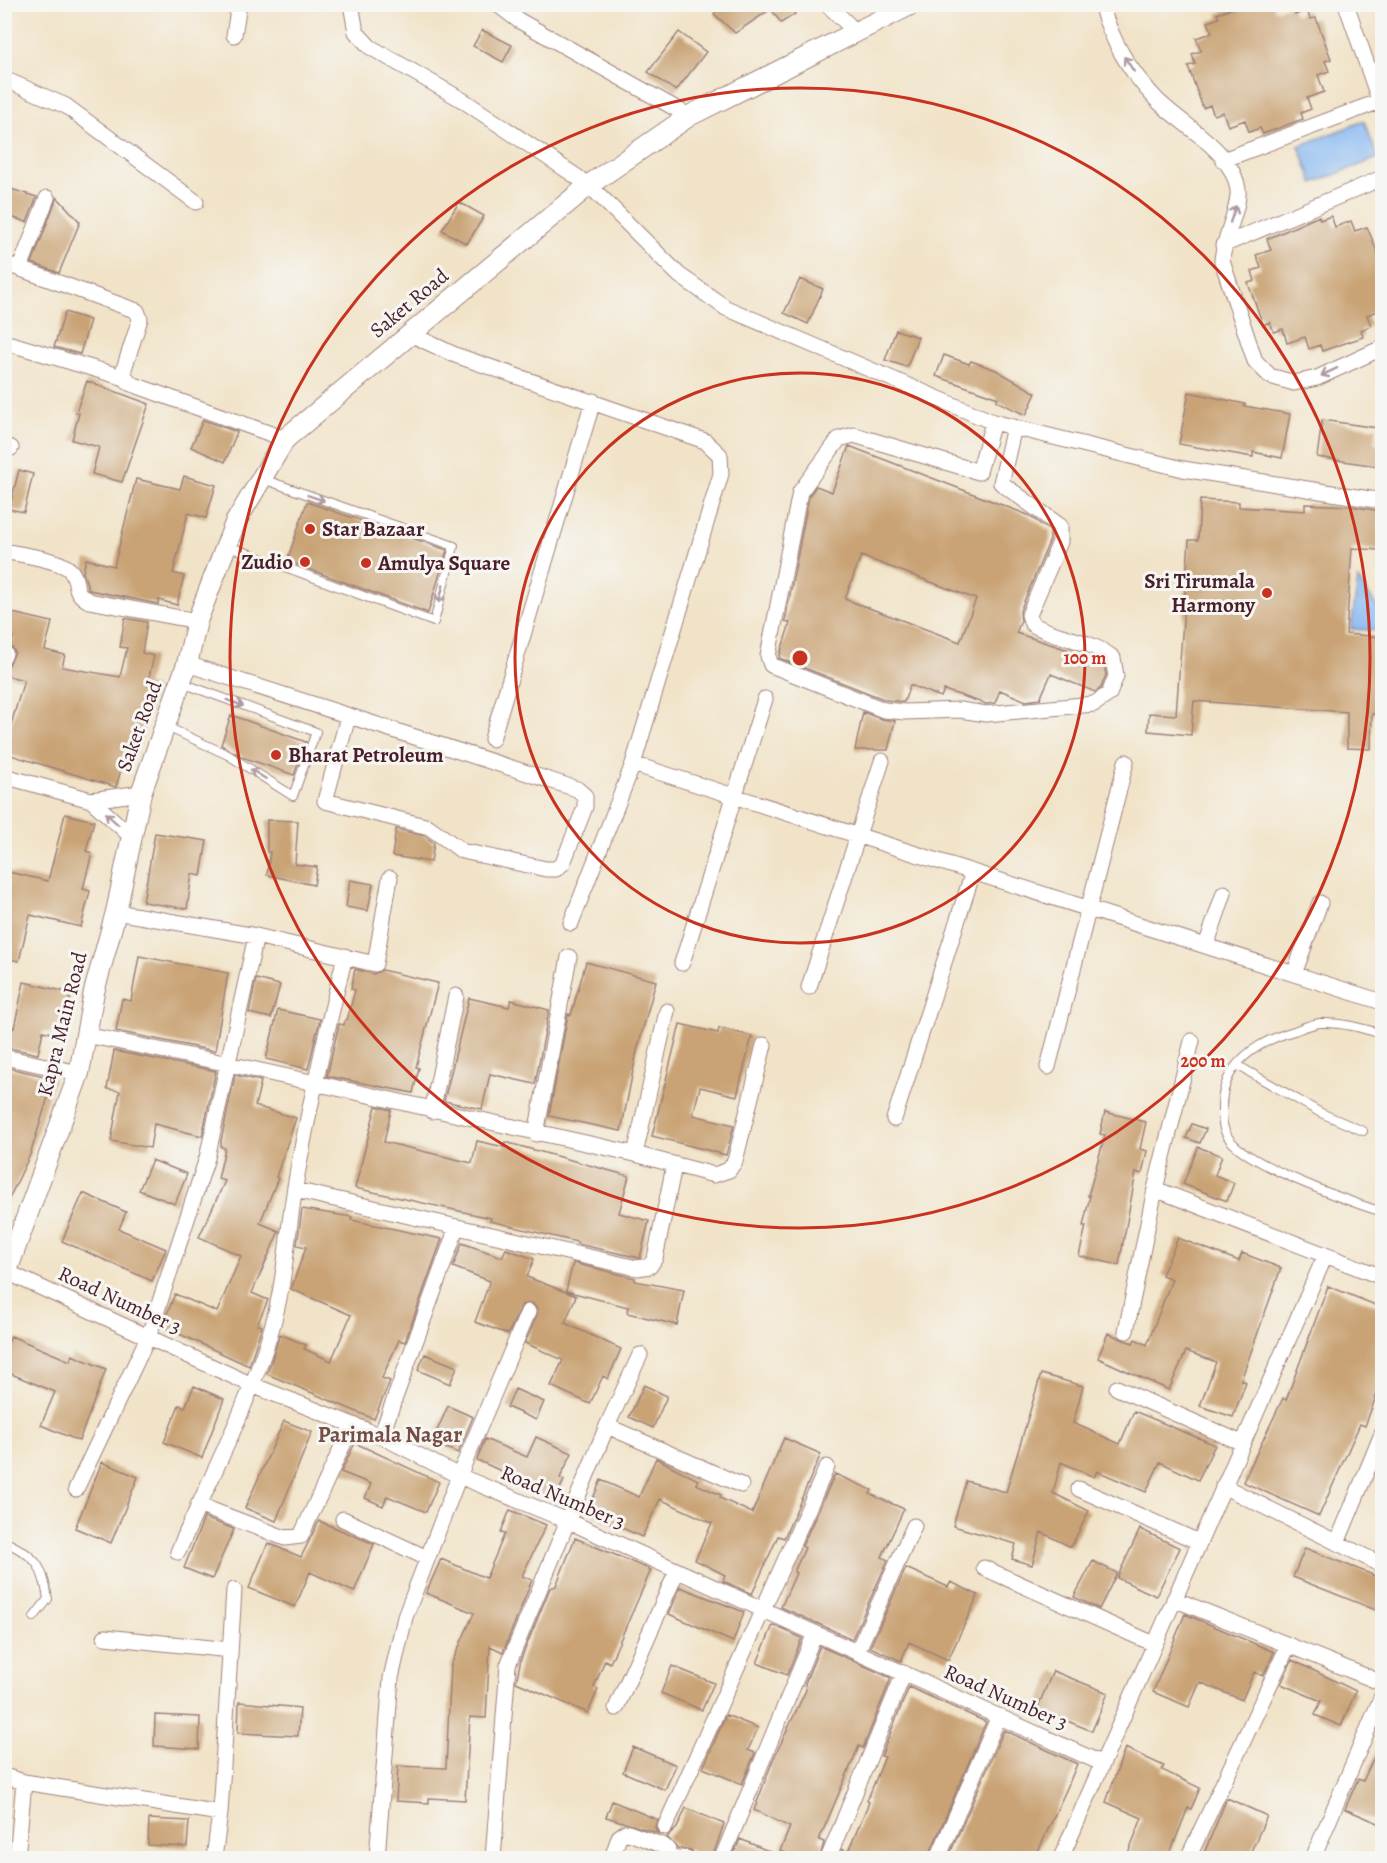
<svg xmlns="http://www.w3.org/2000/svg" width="1387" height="1863" viewBox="0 0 1387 1863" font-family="Alegreya,serif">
  <rect width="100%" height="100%" fill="#f6f6f2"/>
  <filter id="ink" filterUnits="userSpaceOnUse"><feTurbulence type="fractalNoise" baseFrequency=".0167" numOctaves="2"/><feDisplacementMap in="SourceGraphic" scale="12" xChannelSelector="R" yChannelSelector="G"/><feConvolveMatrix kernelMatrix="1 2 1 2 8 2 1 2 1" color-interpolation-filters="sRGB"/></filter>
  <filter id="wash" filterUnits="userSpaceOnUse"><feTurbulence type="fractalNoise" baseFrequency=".008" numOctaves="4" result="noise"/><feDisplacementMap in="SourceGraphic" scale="24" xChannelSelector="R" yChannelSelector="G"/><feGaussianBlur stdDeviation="1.35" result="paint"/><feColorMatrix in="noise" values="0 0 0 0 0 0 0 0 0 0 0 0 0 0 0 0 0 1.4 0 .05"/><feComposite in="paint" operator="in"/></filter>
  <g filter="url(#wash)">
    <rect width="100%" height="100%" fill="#f1e3c8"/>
    <path fill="#85b7f1" stroke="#686b8e" stroke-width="1.5" d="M1364 121 1378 158 1313 183 1299 146Z
      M1358 579 1382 614V631L1351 629Z"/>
    <g id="blocks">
      <path fill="#c9a374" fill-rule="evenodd" d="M723 4H789L795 14 781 23 771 9 735 33 714 14Z
        M1244 4H1273L1275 10 1291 5 1295 15 1307 10 1310 19 1316 18 1331 59 1325 61 1329 71 1318 75 1324 92 1307 98 1311 109 1301 113 1303 119 1263 134 1260 128 1249 132 1245 120 1228 126 1223 112 1214 115 1210 105 1203 108 1188 66 1195 64 1192 54 1201 51 1196 38 1212 33 1208 22 1219 18 1217 14Z
        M482 30 512 45 503 62 473 46Z
        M679 32 706 52 676 91 648 72Z
        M4 187 37 197 27 222 4 215Z
        M57 197 80 222 59 273 32 263Z
        M459 202 484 216 467 244 442 230Z
        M1319 216 1320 220 1331 216 1335 227 1351 221 1355 231 1367 227 1383 266V290L1378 292 1383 309 1367 315 1371 326 1361 330 1363 337 1322 351 1320 345 1309 349 1305 337 1287 343 1283 329 1274 332 1270 322 1263 325 1248 283 1255 281 1252 271 1261 268 1256 255 1271 250 1267 239Z
        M800 279 823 289 808 324 784 313Z
        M65 312 90 320 80 354 54 347Z
        M896 330 918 337 907 367 885 360Z
        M944 355 969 364 971 361 996 370 1036 393 1026 415 996 401 998 398 936 376Z
        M87 381 149 404 122 482 92 474 99 447 72 440 79 413 76 412Z
        M1189 392 1245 404 1244 406 1290 414 1282 458 1253 452V457L1179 444Z
        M203 420 237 432 225 462 191 447Z
        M1322 420 1377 428 1374 443H1383V467L1317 457Z
        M849 446 1028 515 1050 531V540L1020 611 1021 621 1016 633 1099 660 1104 664 1106 675 1101 688 1095 692 1051 674 1040 699 1026 701 1000 690 995 703 986 704 944 690 941 697 910 685 904 702 886 700 779 658 790 623 785 621 809 496 816 486 832 492ZM861 556 976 599 960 642 845 599Z
        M19 470 33 474 24 512 9 509Z
        M184 476 216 485 206 518 188 513 173 573 184 576 177 605 159 600 158 604 89 590 83 572 86 559 114 566 136 479 180 489Z
        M1200 500 1239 502V507L1305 511V504L1350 506 1380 511 1379 550 1352 548 1346 634 1383 637V715L1372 714 1371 749 1347 748V712L1194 701 1191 735 1148 731 1149 713 1176 715 1189 540H1198Z
        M307 502 447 550 428 613 287 561Z
        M4 611 52 622 45 650 65 655 62 667 120 677 127 648 120 647 125 618 147 622 142 653 154 656 147 685 155 687 149 715H147L139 745 129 742 116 787 4 753V734L8 735 24 680 4 675 15 652 11 646 13 637 4 636Z
        M863 712 881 719 895 721 888 750H855Z
        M231 715 306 742 294 775 242 757 221 745Z
        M65 814 94 821 86 851 92 853 83 889 90 891 81 927 30 915 19 961 4 958V871L48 881Z
        M267 820 298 821 295 864 317 867 314 885 267 875 270 852H267Z
        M396 829 425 836 434 843 431 862 392 856Z
        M155 833 207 841 201 876 192 874 187 909 143 902Z
        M350 880 373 884 368 911 346 907Z
        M139 956 228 973 215 1051 116 1031 122 999 131 1001Z
        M586 962 656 981 637 1051 621 1131 549 1116 568 1014 571 1015Z
        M355 969 373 974 382 970 438 983 416 1067 419 1068 413 1093 327 1076 339 1024 344 1025 345 1020H347L355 990 351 989Z
        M256 979 280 985 271 1018 249 1013Z
        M24 982 71 993 62 1036 43 1031 38 1054 4 1047V1026L14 1028Z
        M469 998 509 1007 511 1000 549 1010 535 1084 490 1074 482 1109 444 1101Z
        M278 1010 320 1019 308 1069 266 1059Z
        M680 1024 718 1033 719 1028 752 1036 737 1096 700 1087 693 1115 734 1125 726 1155 652 1136Z
        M114 1051 216 1071 202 1136 154 1124 150 1148 111 1141 120 1091 107 1089Z
        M4 1067 54 1078 30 1155 4 1209Z
        M235 1075 261 1081 255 1106 296 1118 276 1177 278 1178 260 1223 279 1231 252 1293 268 1300 257 1325 262 1326 249 1366 162 1326 175 1294 217 1312 241 1256 199 1237 225 1181 218 1179 225 1148 221 1147V1141Z
        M376 1106 391 1110 384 1142 472 1163 477 1141 504 1147 505 1142 629 1176 619 1213 649 1221 640 1258 577 1244V1242L490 1221 491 1218 355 1188Z
        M1105 1112 1146 1122 1140 1149 1147 1151 1142 1174 1136 1172 1119 1265 1079 1256 1086 1226H1083L1090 1196H1088L1105 1135 1100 1134Z
        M1192 1124 1206 1129 1200 1143 1186 1138Z
        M1198 1147 1222 1156 1215 1175 1234 1183 1227 1201 1183 1184Z
        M152 1160 187 1174 175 1204 139 1190Z
        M83 1193 126 1212 119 1229 166 1249 152 1281 62 1241Z
        M302 1209 352 1217 351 1220 442 1239 405 1342 399 1340 382 1378 390 1381 374 1419 267 1374 280 1334 306 1345 304 1349 331 1361 351 1315 291 1289 306 1247 297 1245Z
        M1178 1238 1239 1261 1242 1253 1281 1268 1241 1380 1246 1382 1233 1417 1200 1406 1216 1362 1186 1351 1169 1390 1098 1358 1108 1333 1124 1340 1133 1343 1135 1339 1147 1345 1172 1279 1162 1275Z
        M462 1243 502 1257 506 1249 534 1259 527 1277 576 1296 565 1323 621 1349 608 1379 603 1376 590 1404 551 1386 563 1360 525 1343 537 1315 538 1310 532 1303 522 1305 508 1334 475 1322 490 1281 453 1267Z
        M573 1263 635 1278V1281L684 1290 677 1325 627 1313 628 1307 566 1291Z
        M1328 1286 1383 1308V1378L1365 1426 1360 1424 1319 1516 1243 1482 1283 1398 1286 1400Z
        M11 1336 70 1361 72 1355 106 1369 79 1441 41 1425 55 1392 4 1371V1352Z
        M425 1354 457 1367 450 1384 418 1370Z
        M1041 1374 1083 1386 1073 1423 1120 1444 1134 1411 1215 1445 1198 1480 1160 1462 1146 1492 1097 1471 1094 1477 1061 1462 1053 1493 1089 1511 1071 1547 1041 1532 1032 1565 1012 1559 1016 1544 953 1526 966 1481 1006 1492Z
        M644 1385 667 1396 653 1428 629 1417Z
        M194 1386 224 1399 202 1458 164 1442 179 1405 185 1407Z
        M515 1389 544 1402 536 1420 507 1407Z
        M448 1406 473 1417 458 1453 432 1442Z
        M284 1421 312 1432 276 1521 245 1508Z
        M536 1437 572 1453 560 1478 564 1480 555 1500 518 1483 519 1479 477 1460 485 1439 527 1457Z
        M784 1438 821 1454 784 1538 778 1536 752 1594 723 1581 725 1575 695 1560 712 1523 660 1499 642 1537 587 1512 601 1480 639 1497 656 1458 698 1480 696 1484 721 1495 720 1498 752 1513Z
        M355 1443 439 1482 426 1512 387 1496 383 1506 365 1498 371 1484 341 1472Z
        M102 1462 138 1477 111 1543 75 1528Z
        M835 1474 872 1490 870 1494 904 1509 882 1557 888 1560 852 1639 781 1607 796 1573 794 1572 805 1548 802 1546Z
        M510 1510 546 1525 522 1576 532 1580 503 1652 490 1646 486 1718 470 1717 465 1800 429 1798V1803L396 1801 398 1766 446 1768 451 1665 474 1613 426 1593 441 1559 486 1578 505 1533 501 1532Z
        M204 1518 234 1529 212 1579 184 1568Z
        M319 1521 374 1544 354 1592 310 1572 295 1607 249 1588 268 1543 301 1557Z
        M1140 1529 1180 1548 1156 1596 1117 1578Z
        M575 1538 651 1570 610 1663 605 1660 594 1687 598 1689 588 1713 516 1682 521 1659 550 1588 556 1586Z
        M1305 1548 1383 1579V1613L1293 1577Z
        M1093 1561 1117 1573 1099 1609 1074 1597Z
        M906 1568 948 1587 951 1582 978 1595 948 1660 909 1642 901 1661 870 1647Z
        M680 1587 744 1612 733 1642 669 1614Z
        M1185 1614 1274 1652 1263 1676 1254 1672 1242 1700 1200 1682 1189 1707 1153 1692Z
        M773 1625 802 1638 787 1675 757 1663Z
        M820 1646 891 1678 863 1748 859 1746 819 1840 824 1842 820 1858H799L780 1851 790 1827 754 1810 773 1760 806 1690 805 1683Z
        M1292 1660 1356 1691 1341 1726 1315 1715 1321 1701 1281 1684Z
        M672 1666 714 1683 702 1710 661 1693Z
        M1053 1671 1108 1693 1092 1731 1037 1709Z
        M909 1687 986 1722 928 1858H839L842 1849 848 1852 869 1802 867 1801 885 1757 881 1756Z
        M239 1702 300 1708 298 1736 238 1733Z
        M155 1715 200 1717 199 1749 154 1746Z
        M726 1715 758 1728 748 1750 755 1753 742 1784 703 1768Z
        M1004 1730 1077 1764 1067 1788 1035 1858H948Z
        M1383 1737V1825L1345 1809 1358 1779 1363 1781Z
        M633 1747 676 1765 665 1790 623 1772Z
        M1125 1748 1164 1766 1162 1770 1200 1788 1191 1809 1188 1808 1168 1858H1126L1142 1818 1106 1802Z
        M1227 1798 1267 1816 1248 1858H1202Z
        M612 1801 658 1820 655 1827 658 1833 606 1817Z
        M686 1808 724 1824 712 1858H696L691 1850 677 1848 667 1837 677 1828Z
        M149 1819 189 1821 187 1847 148 1845Z
        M740 1839 785 1858H732Z"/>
    </g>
  </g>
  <g filter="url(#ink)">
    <use href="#blocks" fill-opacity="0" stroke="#9e817a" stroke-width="1.5"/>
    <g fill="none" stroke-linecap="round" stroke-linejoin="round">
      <g stroke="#9e817a" stroke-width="10">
        <path id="service" d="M228 546 434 622 454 546 263 479
          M165 726 228 755 293 796 316 732 182 683
          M1382 1034C1362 1028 1341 1022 1320 1023 1311 1024 1302 1028 1294 1031 1257 1042 1222 1064 1222 1107 1222 1118 1222 1128 1228 1137 1244 1164 1351 1202 1382 1212
          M1237 1065 1321 1113 1363 1131
          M4 1541C36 1557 42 1563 48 1599L34 1617"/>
      </g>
      <g stroke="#9e817a" stroke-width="17">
        <path id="minor" d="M351 4 356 32 370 47 464 101 589 185 679 275 726 308 993 422 1183 469 1382 501
          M497 4 518 20 689 116
          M827 4 855 31
          M1101 4C1111 40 1131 73 1156 99 1181 125 1233 150 1238 190 1240 207 1223 239 1222 261L1255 361 1270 376 1294 383 1317 378 1382 348
          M1346 4 1382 108
          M234 35 239 4
          M4 79 66 106 196 202
          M1223 160 1380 101
          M1223 245 1382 178
          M4 263 137 311 140 319 123 372 129 383 285 439
          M20 268 47 198
          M410 334 455 355 705 441 720 455 721 474 633 764 571 923
          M11 344 125 378
          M993 422 979 472 854 435 839 439 800 492 768 656 771 665 884 710 905 712 960 710 986 714 1094 704 1109 694 1116 676 1113 658C1090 639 1057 639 1032 624L1029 615 1060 542V526L1001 483 1014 427
          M4 446 11 448
          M4 551C20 555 59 559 70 570 81 582 70 591 89 601L197 621
          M4 656 5 653
          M187 664 577 789 585 796V807L563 863 556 869H546L462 851 429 827 325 801 348 717
          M492 739 593 401
          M633 764 1382 1002
          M4 776 91 800 141 793
          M91 800 133 838
          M116 912 256 936 375 964 390 878
          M1206 946 1224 893
          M682 963 765 699
          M1294 974 1320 903
          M809 987 882 761
          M86 1035 229 1064 635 1154 714 1175 729 1170 735 1161 764 1045
          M4 1057 79 1073
          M1048 1067 1126 762
          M432 1111 456 996
          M894 1119 973 872
          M536 1134 569 957
          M635 1154 667 1011
          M1155 1189 1382 1277
          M295 1190 637 1268 650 1266 655 1258 674 1166
          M7 1272 252 1385 381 1436 459 1476 568 1521 1101 1763
          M1126 1331 1155 1189 1192 1041
          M1117 1388 1242 1443
          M607 1426 741 1485
          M381 1436 457 1227
          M1223 1486 1382 1565
          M76 1489 149 1335 207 1158 256 936
          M1079 1489 1199 1542
          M198 1505 285 1538 301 1536 352 1425
          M343 1519 427 1558
          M1337 1543 1382 1434
          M178 1552C209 1480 247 1409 270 1334 285 1286 287 1236 295 1187 308 1109 326 1033 345 956
          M984 1568 1154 1644
          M1174 1599 1382 1683
          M105 1637 230 1650
          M857 1652 914 1526
          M616 1708 677 1571
          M4 1776 24 1782 220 1813
          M665 1827 827 1467
          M829 1856 904 1673
          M17 1858 24 1782
          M214 1858 220 1813 234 1590
          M377 1858 391 1678 405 1617 459 1476 528 1312
          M493 1858 508 1665 607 1426 640 1355
          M612 1858 619 1837 626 1832 664 1846 668 1850 666 1858
          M678 1858H686
          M722 1858 815 1633
          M938 1858 999 1716
          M1061 1858 1325 1256
          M1188 1858 1288 1646
          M1313 1858 1382 1696"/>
      </g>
      <g stroke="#9e817a" stroke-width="22">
        <path id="tertiary" d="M4 1279 79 1073 94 992 116 912 141 793 187 664 197 621 235 523 285 439 589 185 689 116 912 4"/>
      </g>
      <use href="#service" stroke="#fff" stroke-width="8"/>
      <use href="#minor" stroke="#fff" stroke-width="15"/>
      <use href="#tertiary" stroke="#fff" stroke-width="20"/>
    </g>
    <defs><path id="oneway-shaft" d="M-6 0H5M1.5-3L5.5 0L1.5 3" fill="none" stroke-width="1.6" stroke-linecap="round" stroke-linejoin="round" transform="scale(1.5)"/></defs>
    <g stroke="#ae9aa0">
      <use href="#oneway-shaft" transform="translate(1129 64) rotate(-123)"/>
      <use href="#oneway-shaft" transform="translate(1233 214) rotate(-71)"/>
      <use href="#oneway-shaft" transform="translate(1329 372) rotate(155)"/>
      <use href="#oneway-shaft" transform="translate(316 498) rotate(19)"/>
      <use href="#oneway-shaft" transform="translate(441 594) rotate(105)"/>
      <use href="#oneway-shaft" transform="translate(235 703) rotate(20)"/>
      <use href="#oneway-shaft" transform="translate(258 774) rotate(-148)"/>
      <use href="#oneway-shaft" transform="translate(112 819) rotate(-138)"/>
    </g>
  </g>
  <g fill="none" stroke="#c8321e" stroke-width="3">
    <circle cx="800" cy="658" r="285"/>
    <circle cx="800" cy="658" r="570"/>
  </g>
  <g fill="#c8321e" stroke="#f6f6f2" stroke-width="2">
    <circle cx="310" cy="529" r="6"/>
    <circle cx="305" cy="562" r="6"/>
    <circle cx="366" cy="563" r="6"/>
    <circle cx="1267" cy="593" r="6"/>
    <circle cx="276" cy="755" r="6"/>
  </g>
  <g text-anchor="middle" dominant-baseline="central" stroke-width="6" stroke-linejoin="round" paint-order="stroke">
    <g font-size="21" fill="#4a1f2b" stroke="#f6f6f2">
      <text transform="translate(409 303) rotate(-40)">Saket Road</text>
      <text transform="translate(139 726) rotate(-70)">Saket Road</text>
      <text transform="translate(62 1024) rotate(-76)">Kapra Main Road</text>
      <text transform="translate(120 1300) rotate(25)">Road Number 3</text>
      <text transform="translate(563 1497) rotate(23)">Road Number 3</text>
      <text transform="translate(1006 1697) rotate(24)">Road Number 3</text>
    </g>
    <g font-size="21" font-weight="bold" fill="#4a1f2b" stroke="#f6f6f2" text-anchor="start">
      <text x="322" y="529">Star Bazaar</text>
      <text x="293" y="562" text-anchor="end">Zudio</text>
      <text x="378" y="563">Amulya Square</text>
      <text x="1255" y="581" text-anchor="end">Sri Tirumala<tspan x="1255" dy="24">Harmony</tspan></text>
      <text x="288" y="755">Bharat Petroleum</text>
    </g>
    <g font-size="22" font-weight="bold" fill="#764d45" stroke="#f6f6f2">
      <text x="390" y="1435">Parimala Nagar</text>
    </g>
  </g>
  <circle cx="800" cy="658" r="9" fill="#c8321e" stroke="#f6f6f2" stroke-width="3"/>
  <g font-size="18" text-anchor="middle" font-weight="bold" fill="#c8321e" stroke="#f6f6f2" stroke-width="6" stroke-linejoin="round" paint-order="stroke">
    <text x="1085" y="664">100 m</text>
    <text x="1203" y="1067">200 m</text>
  </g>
  <rect width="1387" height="1863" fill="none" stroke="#f6f6f2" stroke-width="24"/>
</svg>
